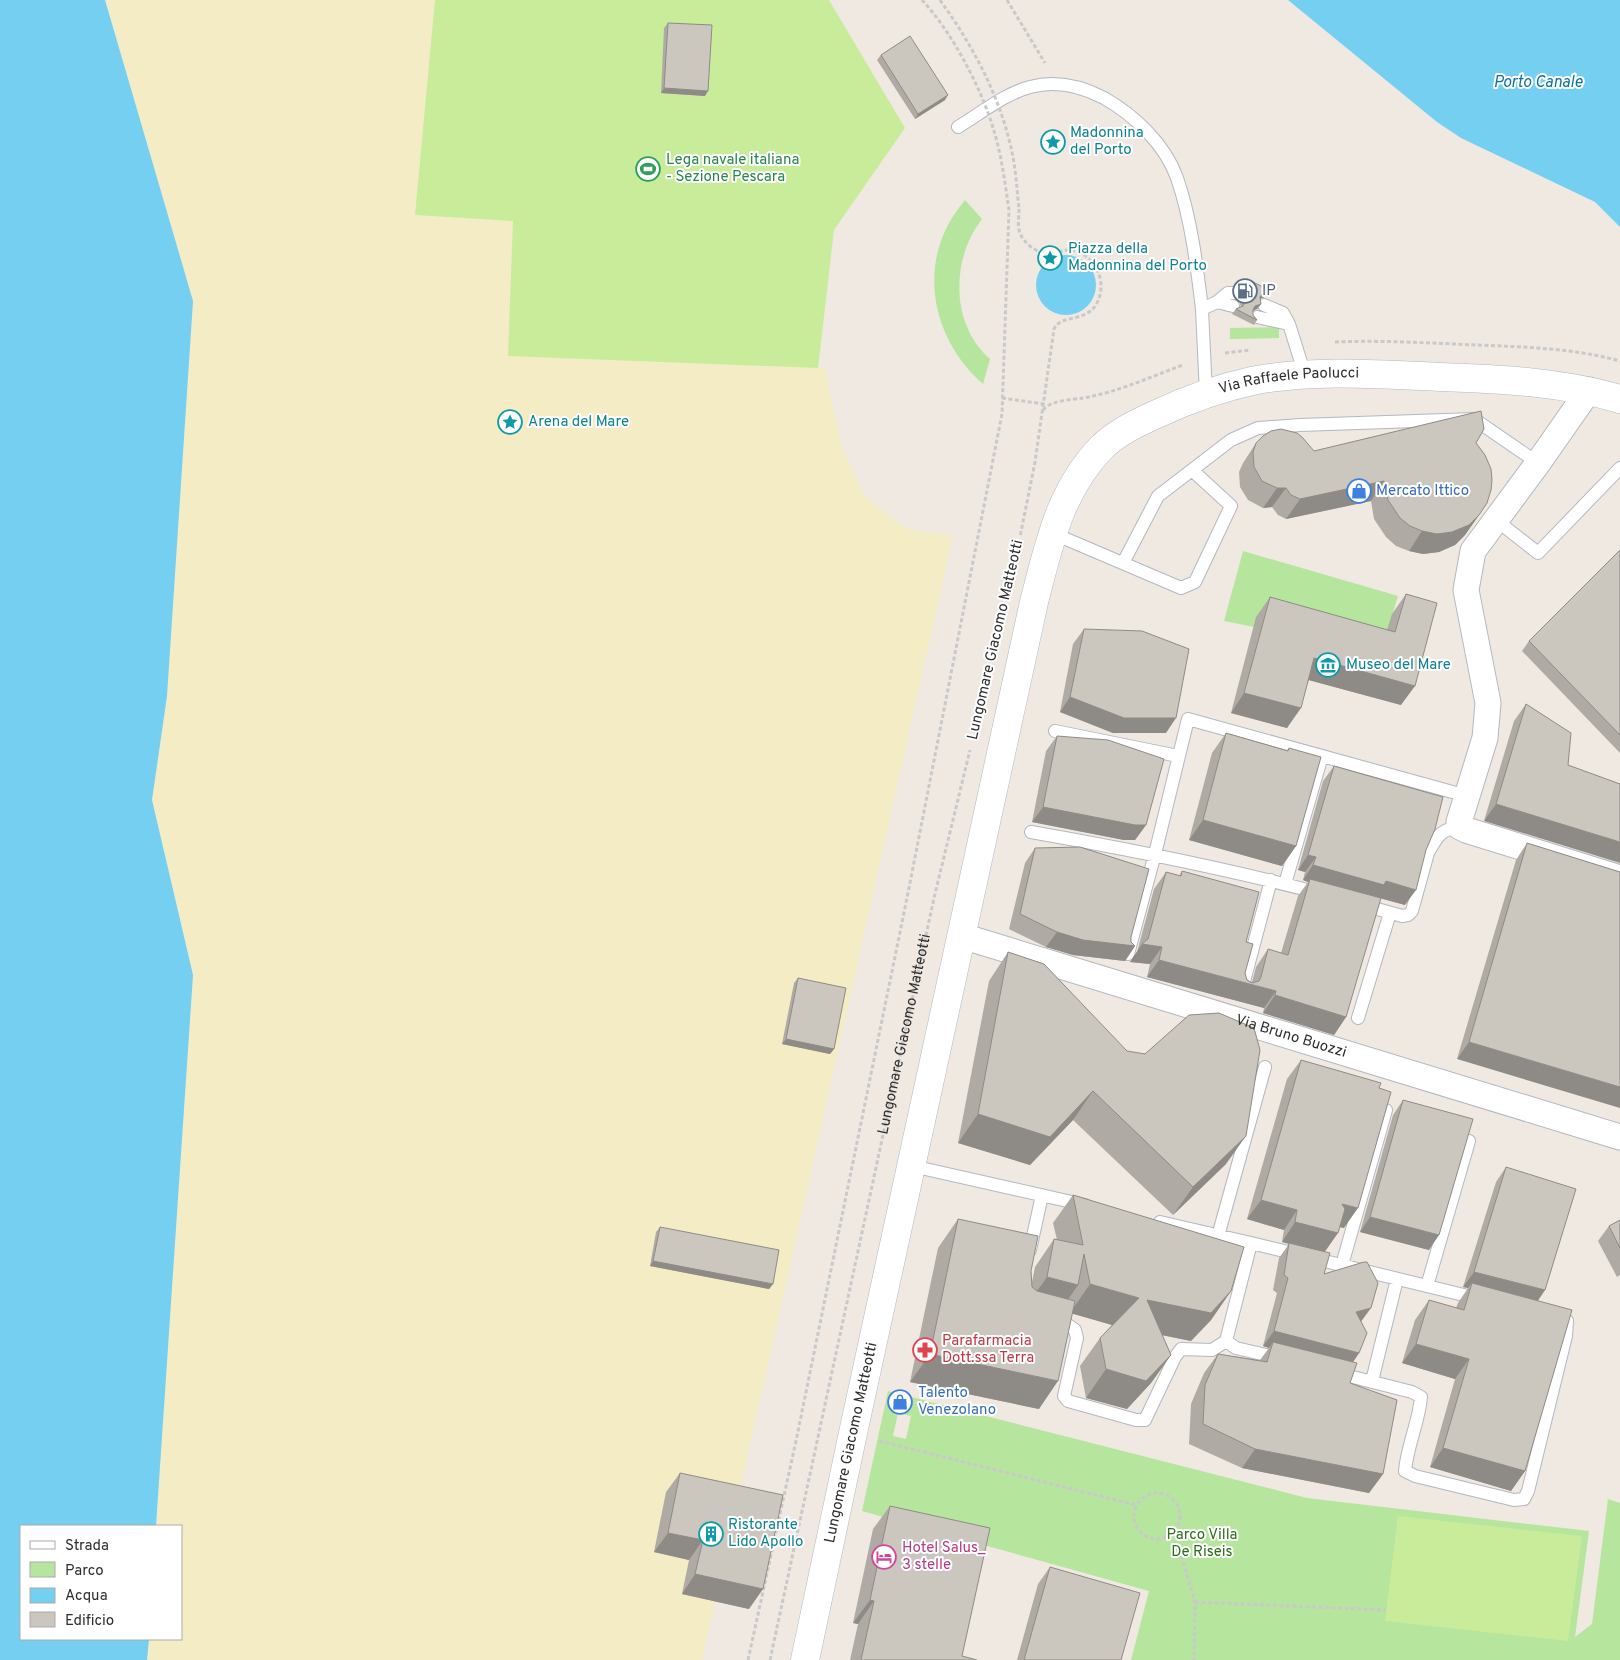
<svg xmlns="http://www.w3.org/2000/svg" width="1620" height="1660" viewBox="0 0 1620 1660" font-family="Overpass,sans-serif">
  <rect width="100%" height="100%" fill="#efe9e1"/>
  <path fill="#b6e59e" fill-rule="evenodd" d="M965 200 982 219C951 259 950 324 990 359L983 384C939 346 920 283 946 229 951 218 958 209 965 200Z
    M1279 327V338L1230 339V328Z
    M1243 551 1398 596 1381 652 1257 618 1254 627 1224 621Z
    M888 1391 1307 1498 1589 1531 1575 1637 1592 1624 1608 1499 1620 1503V1660H1131L1149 1591 862 1511ZM898 1413 911 1416 906 1439 893 1436Z"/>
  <path fill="#f3ecc5" d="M105 0H435L415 215 513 221 508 356 825 368 841 445 865 497 907 529 953 536 702 1660H147L149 1639H181V1526H156L193 975 152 800 167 696 193 301Z"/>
  <path fill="#c9ec9a" d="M435 0H829L905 128 834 230 818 368 508 356 513 221 415 215Z
    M1398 1516 1582 1536 1568 1641 1385 1621Z"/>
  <path fill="#75cff0" d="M0 0H105L193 301 167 696 152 800 193 975 156 1526H21V1639H149L147 1660H0Z
    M1288 0H1620V227L1595 202 1461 138 1437 122Z
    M1036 285a30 30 0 1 1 60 0a30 30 0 1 1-60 0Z"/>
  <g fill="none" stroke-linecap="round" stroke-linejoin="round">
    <g stroke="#b4b7c1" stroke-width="14">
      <path id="lane" d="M958 127C981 113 1004 94 1030 87 1056 80 1081 86 1104 98 1134 115 1165 144 1177 178 1191 218 1197 267 1202 309
        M1217 302 1228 293H1239
        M1264 305 1283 313 1289 324
        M1257 317 1289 324 1305 375
        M1206 394 1202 309 1217 302 1233 306
        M1192 470 1231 440 1258 428 1300 425 1474 419 1538 463
        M1496 520 1538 553 1620 468
        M1052 533 1181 588 1195 582 1231 506 1192 470 1158 496 1123 563
        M1055 731 1178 756
        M1031 832C1128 849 1224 868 1319 893
        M1285 884 1322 756
        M1363 905 1402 916 1408 915 1412 911 1428 853C1437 837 1440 829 1460 827
        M1128 954 1155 854 1188 719 1467 796
        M1242 989 1271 880
        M1358 1018 1390 913
        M912 1166 1085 1205
        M1160 1222 1251 1243 1226 1341 1236 1348 1279 1358
        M1218 1236 1265 1067
        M1251 1243 1480 1299
        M1030 1250 1042 1195
        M1342 1265 1386 1110
        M1427 1286 1469 1141
        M1054 1321 1068 1325 1075 1330 1077 1338 1064 1396 1068 1401 1136 1420H1145L1175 1357 1181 1349 1212 1350 1226 1341
        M1337 1373 1412 1392 1421 1397C1419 1422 1407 1446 1405 1471L1415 1476 1514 1500 1524 1499 1528 1491 1566 1336 1567 1321 1557 1318
        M1372 1381 1397 1279"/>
    </g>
    <g stroke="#b4b7c1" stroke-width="27">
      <g id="street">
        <path d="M1589 390 1538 463 1473 551 1466 590 1488 703 1485 738 1459 822 1460 827 1466 830 1620 878"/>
        <path id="s2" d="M962 936 1620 1137"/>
      </g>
    </g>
    <g stroke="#b4b7c1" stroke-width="29">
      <g id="secondary">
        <path id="s3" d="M805 1660 853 1433 1034 602C1049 545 1059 492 1101 448 1117 432 1139 422 1159 413 1189 399 1220 388 1252 381 1313 369 1378 374 1440 377 1501 379 1562 382 1620 399"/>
      </g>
    </g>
    <g stroke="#c9c9c9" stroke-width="3" stroke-dasharray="4 2.5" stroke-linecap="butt">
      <path d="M1007 0 1045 63"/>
      <path d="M1019 209C1019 217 1017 226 1020 233 1024 244 1038 254 1050 254 1056 253 1062 250 1069 250 1091 252 1105 274 1100 295 1092 326 1061 312 1054 329L1035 462 1020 537"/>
      <path d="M1335 342C1382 340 1429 343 1476 345 1525 347 1573 348 1620 361"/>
      <path d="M1225 353 1251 350"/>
      <path d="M1002 398 1044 404"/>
      <path d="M1043 410C1051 400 1071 400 1083 398 1118 392 1150 377 1183 365"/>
      <path d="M879 1441 1136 1505"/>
      <circle cx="1157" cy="1516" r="23"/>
      <path d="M1174 1531 1195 1602 1194 1660"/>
      <path d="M1195 1602 1386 1610"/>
      <path d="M748 1660 796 1441 908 893 1002 414 1009 210"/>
      <path id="s1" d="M770 1660 934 898 970 750"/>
    </g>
    <use href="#lane" stroke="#fff" stroke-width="12"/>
    <use href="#street" stroke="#fff" stroke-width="25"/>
    <use href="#secondary" stroke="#fff" stroke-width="28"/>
    <path stroke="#c9c9c9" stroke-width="3" stroke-dasharray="4 2.5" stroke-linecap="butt" d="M922 0C952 32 982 89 994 131 1002 157 1005 184 1009 210
      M940 0C973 46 1000 96 1012 152 1016 171 1017 190 1019 209"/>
  </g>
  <path fill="#afaba4" d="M668 23 705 96 661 93 664 28Z
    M881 55 945 100 915 119 877 60Z
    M1247 279 1271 291 1268 296 1260 298 1261 304 1257 309 1253 311V315L1257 320 1254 325 1232 314 1236 309 1241 307 1239 301 1243 296 1246 294V289L1243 286Z
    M1256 443 1314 451 1476 443 1479 515 1465 535 1455 545 1439 552 1423 554 1409 551 1396 546 1386 537 1374 519 1371 501 1286 519 1278 515 1272 507 1263 508 1248 500 1240 487 1239 472 1243 463Z
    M1620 550V753L1522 651 1529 641Z
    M1406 594 1401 705 1309 680 1287 728 1231 713 1256 617 1270 597 1387 630 1392 614Z
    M1084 629 1166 733H1113L1060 712 1073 644Z
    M1526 704 1568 765 1484 821 1514 721Z
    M1226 733 1287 750 1289 748 1296 846 1282 866 1189 840 1212 753Z
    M1057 736 1146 825 1135 840H1124L1032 822 1046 751Z
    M1334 766 1405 905 1376 897 1346 1017 1334 1035 1263 1013 1264 1008 1147 977 1150 964 1130 962 1137 952 1154 889 1166 872 1179 876 1182 871 1246 942 1245 973 1247 980 1252 982 1256 967 1268 949 1281 953 1298 896 1308 882 1303 880 1305 872 1298 870 1323 781Z
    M1527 843 1620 872 1457 1059 1516 860Z
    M1035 848 1131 937V942L1135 946 1125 961 1073 955 1046 947 1009 929 1025 863Z
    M1008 952 1226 1164 1173 1215 1073 1120 1030 1165 958 1143 989 981Z
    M798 978 834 1049 830 1054 782 1044 794 983Z
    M1301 1060 1344 1228 1339 1227 1324 1252V1274L1361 1322 1359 1353 1353 1362 1350 1383 1383 1474 1369 1493 1242 1468 1189 1444 1191 1404 1204 1373 1218 1354 1260 1360 1269 1348 1263 1346 1277 1293 1273 1290 1279 1258 1289 1244 1282 1242 1284 1230 1247 1219 1287 1079Z
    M1403 1100 1429 1250 1360 1232 1393 1115Z
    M1506 1167 1545 1290 1538 1300 1525 1471 1511 1491 1430 1467 1455 1379 1402 1363 1415 1320 1429 1300 1456 1308 1458 1303 1468 1288 1463 1287 1496 1182Z
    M1073 1195 1231 1291 1211 1320 1191 1341 1162 1335 1171 1355 1151 1383 1127 1409 1086 1398 1080 1366 1100 1338 1112 1325 1072 1313 1039 1409 910 1382 938 1248 958 1219 1031 1271 1032 1282 1035 1267 1054 1239 1057 1240 1053 1223Z
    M1620 1220V1275L1617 1277 1598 1241 1609 1226Z
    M660 1227 773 1284 769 1289 650 1266 656 1232Z
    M680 1473 749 1609 682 1594 689 1560 654 1552 666 1492Z
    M890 1506 962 1656 977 1660H850L858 1624 853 1623 873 1529Z
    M1050 1567 1121 1660H1017L1038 1584Z"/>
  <path fill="#8e8b86" d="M664 88 708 91 705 96 661 93Z
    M948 95 945 100 915 119 918 114Z
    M1271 291 1268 296 1259 299 1262 294Z
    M1261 304 1257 309 1251 311 1255 306Z
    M1384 481 1371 501 1286 519 1300 499Z
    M1277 488H1286L1272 507 1263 508Z
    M1479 515 1465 535 1455 545 1439 552 1423 554 1409 551 1422 531Z
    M1314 658 1415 686 1401 705 1301 678Z
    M1244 693 1301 708 1287 728 1231 713Z
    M1070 697 1176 718 1166 733H1113L1060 712Z
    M1496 804 1620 842V863L1484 821Z
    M1043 807 1146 825 1135 840H1124L1032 822Z
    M1203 820 1296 846 1282 866 1189 840Z
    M1308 855 1316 857 1305 872 1298 870Z
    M1313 865 1386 881 1416 890 1405 905 1310 879 1308 882 1303 880Z
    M1057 932 1135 946 1125 961 1073 955 1046 947Z
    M1142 944 1162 947 1150 964 1130 962Z
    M1159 960 1276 991 1264 1008 1147 977Z
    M1275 995 1346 1017 1334 1035 1263 1013Z
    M786 1039 834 1049 830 1054 782 1044Z
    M1469 1042 1620 1087V1108L1457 1059Z
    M1093 1091 1073 1120 1030 1165 958 1143 978 1114Z
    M1246 1136 1226 1164 1173 1215 1193 1187Z
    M1261 1200 1297 1210 1284 1230 1247 1219Z
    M1342 1204 1358 1208 1344 1228 1328 1224Z
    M1370 1217 1439 1235 1429 1250 1360 1232Z
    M1295 1222 1338 1233 1324 1253 1282 1242Z
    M653 1261 773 1284 769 1289 650 1266Z
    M1474 1272 1545 1290 1535 1305 1472 1283 1468 1288 1463 1287Z
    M1047 1277 1078 1285 1058 1314 1027 1305Z
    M1090 1284 1139 1298 1119 1327 1070 1313Z
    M1231 1291 1211 1320 1191 1341 1127 1328 1147 1300Z
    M1371 1308 1360 1323 1356 1312Z
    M1274 1331 1359 1353 1349 1368 1273 1342 1269 1348 1263 1346Z
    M1416 1344 1469 1359 1455 1379 1402 1363Z
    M930 1354 1058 1381 1039 1409 910 1382Z
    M1171 1355 1151 1383 1127 1409 1086 1398 1106 1369Z
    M1443 1448 1525 1471 1511 1491 1430 1467Z
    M1255 1449 1383 1474 1369 1493 1242 1468Z
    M668 1533 703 1540 689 1560 654 1552Z
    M695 1574 763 1589 749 1609 682 1594Z
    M870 1600 874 1601 858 1624 853 1623Z"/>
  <path fill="#cbc7bf" stroke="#8e8b86" d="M668 23 712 25 708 91 664 88Z
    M910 36 948 95 918 114 881 55Z
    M1247 279 1271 291 1262 294 1260 297 1261 304 1255 306 1253 310V315L1257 320 1236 309 1243 306 1245 302 1243 296 1250 292V284L1246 281Z
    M1481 411 1484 429 1476 443 1485 455 1491 469 1492 480 1491 490 1487 503 1479 515 1469 525 1452 532 1437 534 1422 531 1410 526 1400 518 1388 500 1384 481 1300 499 1291 495 1286 488H1277L1262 481 1254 467 1253 452 1256 443 1263 436 1271 431 1281 429 1297 433 1302 437 1314 451Z
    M1620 550V735L1529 641Z
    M1406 594 1437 603 1415 686 1314 658 1301 708 1244 693 1270 597 1395 632Z
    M1084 629 1142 631 1189 649 1176 718H1124L1070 697Z
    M1526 704 1571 733 1568 765 1620 784V842L1496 804Z
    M1226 733 1288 751 1289 748 1321 757 1296 846 1203 820Z
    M1057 736 1108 740 1164 759 1146 825H1135L1043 807Z
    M1334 766 1443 797 1435 829 1426 850 1416 890 1386 881 1384 885 1313 865 1316 857 1308 855Z
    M1527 843 1620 872V1087L1469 1042Z
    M1080 847 1149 869 1131 937V942L1135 946 1083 940 1057 932 1020 914 1035 848Z
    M1182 871 1259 892 1246 942 1253 944 1245 973 1247 980 1252 983 1259 981 1261 977 1268 949 1288 955 1310 879 1381 898 1346 1017 1275 995 1276 991 1159 960 1162 947 1142 944 1148 939 1166 872 1181 876Z
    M1008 952 1044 964 1127 1051 1145 1054 1189 1015 1219 1013 1254 1028 1260 1050 1246 1136 1193 1187 1093 1091 1050 1137 978 1114Z
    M798 978 846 988 834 1049 786 1039Z
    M1301 1060 1381 1083 1379 1088 1391 1092 1358 1208 1342 1204 1345 1209 1338 1233 1295 1222 1297 1210 1261 1200Z
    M1403 1100 1473 1119 1439 1235 1370 1217Z
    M1506 1167 1576 1189 1545 1290 1474 1272Z
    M1073 1195 1244 1247 1231 1291 1211 1313 1147 1300 1171 1355 1146 1381 1106 1369 1100 1338 1139 1298 1090 1284 1084 1254 1078 1285 1047 1277 1054 1239 1083 1245Z
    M958 1219 1038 1236 1031 1271 1032 1287 1037 1291 1075 1301 1058 1381 930 1354Z
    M1620 1220V1248L1609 1226Z
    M660 1227 779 1250 773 1284 653 1261Z
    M1289 1243 1330 1253 1324 1274 1364 1262H1367L1378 1283 1371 1308 1356 1312 1367 1333 1359 1353 1274 1331 1288 1278 1284 1275Z
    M1472 1283 1572 1310 1525 1471 1443 1448 1469 1359 1416 1344 1429 1300 1464 1310Z
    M1273 1342 1357 1363 1350 1383 1397 1400 1383 1474 1255 1449 1203 1424 1205 1385 1218 1354 1267 1362Z
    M680 1473 783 1495 763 1589 695 1574 703 1540 668 1533Z
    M890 1506 990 1528 962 1656 977 1660H861L874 1601 870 1600Z
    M1050 1567 1140 1593 1121 1660H1024Z"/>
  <defs>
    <g id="sight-ring" transform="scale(1.25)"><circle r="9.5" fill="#fff" stroke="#0f9aa8" stroke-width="1.5"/><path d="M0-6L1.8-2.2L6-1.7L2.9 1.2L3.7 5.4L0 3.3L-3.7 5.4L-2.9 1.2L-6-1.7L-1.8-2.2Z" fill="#0f9aa8"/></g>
    <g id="stadium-ring" transform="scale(1.25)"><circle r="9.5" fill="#fff" stroke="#2e9e5b" stroke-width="1.5"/><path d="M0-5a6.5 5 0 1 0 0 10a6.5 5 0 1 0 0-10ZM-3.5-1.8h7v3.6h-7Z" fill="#2e9e5b"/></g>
    <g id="fuel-ring" transform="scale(1.25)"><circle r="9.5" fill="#fff" stroke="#5c6f8a" stroke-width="1.5"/><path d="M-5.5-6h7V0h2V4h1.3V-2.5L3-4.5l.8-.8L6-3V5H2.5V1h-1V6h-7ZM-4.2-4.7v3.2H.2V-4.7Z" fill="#5c6f8a"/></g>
    <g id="shop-ring" transform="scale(1.25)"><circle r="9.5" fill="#fff" stroke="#3f7fe0" stroke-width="1.5"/><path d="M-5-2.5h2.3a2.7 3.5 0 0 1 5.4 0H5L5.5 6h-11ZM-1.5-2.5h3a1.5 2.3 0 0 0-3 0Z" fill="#3f7fe0"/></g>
    <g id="museum-ring" transform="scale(1.25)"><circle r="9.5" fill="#fff" stroke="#0f9aa8" stroke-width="1.5"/><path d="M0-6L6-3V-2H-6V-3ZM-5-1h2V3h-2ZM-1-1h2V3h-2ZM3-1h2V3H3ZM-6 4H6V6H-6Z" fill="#0f9aa8"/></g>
    <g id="pharmacy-ring" transform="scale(1.25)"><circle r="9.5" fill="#fff" stroke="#e0444e" stroke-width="1.5"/><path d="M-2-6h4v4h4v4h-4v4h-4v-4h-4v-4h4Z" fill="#e0444e"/></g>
    <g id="building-ring" transform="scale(1.25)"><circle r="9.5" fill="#fff" stroke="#0f9aa8" stroke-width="1.5"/><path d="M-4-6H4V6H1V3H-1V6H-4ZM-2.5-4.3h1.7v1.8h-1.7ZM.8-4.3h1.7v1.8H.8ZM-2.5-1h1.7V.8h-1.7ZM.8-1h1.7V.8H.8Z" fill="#0f9aa8"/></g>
    <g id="hotel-ring" transform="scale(1.25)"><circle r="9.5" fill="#fff" stroke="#d1479c" stroke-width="1.5"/><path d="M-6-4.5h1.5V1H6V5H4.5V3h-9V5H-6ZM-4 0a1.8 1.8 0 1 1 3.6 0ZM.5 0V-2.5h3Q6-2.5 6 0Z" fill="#d1479c"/></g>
  </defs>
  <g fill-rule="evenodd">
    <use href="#sight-ring" x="1053" y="142"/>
    <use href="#stadium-ring" x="648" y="169"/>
    <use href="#sight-ring" x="1050" y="258"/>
    <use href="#fuel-ring" x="1245" y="291"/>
    <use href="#sight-ring" x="510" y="422"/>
    <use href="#shop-ring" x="1359" y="491"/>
    <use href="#museum-ring" x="1328" y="665"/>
    <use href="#pharmacy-ring" x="925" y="1350"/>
    <use href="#shop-ring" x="900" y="1402"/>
    <use href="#building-ring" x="711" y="1534"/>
    <use href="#hotel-ring" x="884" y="1557"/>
  </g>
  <g text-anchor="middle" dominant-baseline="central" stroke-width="4" stroke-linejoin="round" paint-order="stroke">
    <g font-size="15" fill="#0d838f" stroke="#fff" text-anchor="start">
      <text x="1070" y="133">Madonnina<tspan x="1070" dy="17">del Porto</tspan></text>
      <text x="1068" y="249">Piazza della<tspan x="1068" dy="17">Madonnina del Porto</tspan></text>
      <text x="528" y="422">Arena del Mare</text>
      <text x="1346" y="665">Museo del Mare</text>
      <text x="728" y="1525">Ristorante<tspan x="728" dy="17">Lido Apollo</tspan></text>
    </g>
    <g font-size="15" fill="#27864d" stroke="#fff" text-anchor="start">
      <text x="666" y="160">Lega navale italiana<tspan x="666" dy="17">- Sezione Pescara</tspan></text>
    </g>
    <g font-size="15" fill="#4e5e75" stroke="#fff" text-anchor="start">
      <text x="1262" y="291">IP</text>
    </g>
    <g font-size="15" fill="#2e2e2e" stroke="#fff">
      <text stroke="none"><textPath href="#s3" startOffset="1456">Via Raffaele Paolucci</textPath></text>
      <text transform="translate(996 640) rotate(-77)">Lungomare Giacomo Matteotti</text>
      <text stroke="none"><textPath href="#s1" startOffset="640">Lungomare Giacomo Matteotti</textPath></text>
      <text stroke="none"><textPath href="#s2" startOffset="344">Via Bruno Buozzi</textPath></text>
      <text stroke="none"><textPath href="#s3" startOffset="222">Lungomare Giacomo Matteotti</textPath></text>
    </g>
    <g font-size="15" fill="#366cbe" stroke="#fff" text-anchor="start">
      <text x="1376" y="491">Mercato Ittico</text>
      <text x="918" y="1393">Talento<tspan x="918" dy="17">Venezolano</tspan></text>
    </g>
    <g font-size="15" fill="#be3a42" stroke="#fff" text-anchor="start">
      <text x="942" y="1341">Parafarmacia<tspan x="942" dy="17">Dott.ssa Terra</tspan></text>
    </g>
    <g font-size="15" fill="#2c6e1b" stroke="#fff">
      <text x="1202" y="1535">Parco Villa<tspan x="1202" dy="17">De Riseis</tspan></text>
    </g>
    <g font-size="15" fill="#b23c85" stroke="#fff" text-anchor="start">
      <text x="902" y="1548">Hotel Salus_<tspan x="902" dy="17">3 stelle</tspan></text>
    </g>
    <g font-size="16" font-style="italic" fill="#0d6fa3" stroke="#fff">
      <text x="1538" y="83">Porto Canale</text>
    </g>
  </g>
  <rect x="20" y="1525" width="162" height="115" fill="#ffffff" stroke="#ababab"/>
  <rect x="30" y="1541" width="25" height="8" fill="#ffffff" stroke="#ababab"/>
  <text x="65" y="1550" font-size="15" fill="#2e2e2e">Strada</text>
  <rect x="30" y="1562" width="25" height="15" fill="#b6e59e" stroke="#ababab"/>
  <text x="65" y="1575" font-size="15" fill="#2e2e2e">Parco</text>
  <rect x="30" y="1588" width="25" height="15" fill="#75cff0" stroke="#ababab"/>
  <text x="65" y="1600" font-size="15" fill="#2e2e2e">Acqua</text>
  <rect x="30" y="1612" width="25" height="15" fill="#cbc7bf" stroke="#ababab"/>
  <text x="65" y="1625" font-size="15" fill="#2e2e2e">Edificio</text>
</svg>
